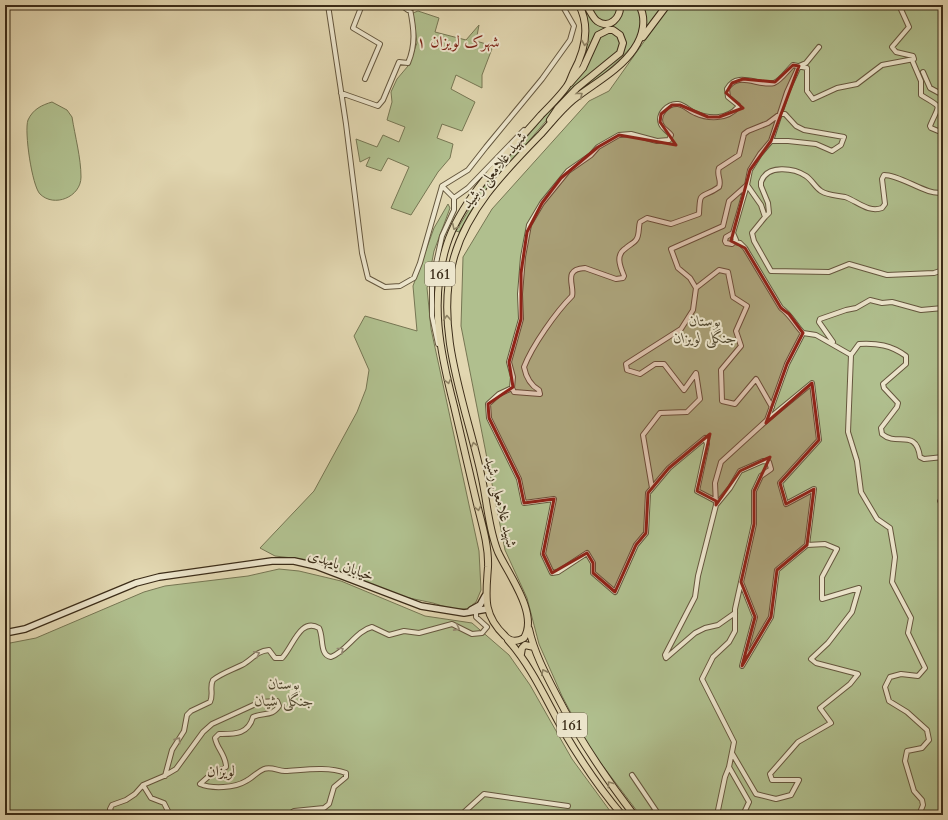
<svg xmlns="http://www.w3.org/2000/svg" width="948" height="820" viewBox="0 0 948 820" font-family="Cardo,Amiri,serif">
  <rect width="100%" height="100%" fill="#e2d7b1"/>
  <filter id="stains"><feTurbulence type="fractalNoise" baseFrequency=".005" numOctaves="4"/><feColorMatrix values="0 0 0 0 .2 0 0 0 0 .09 0 0 0 0 .02 0 0 0 .5 -.17"/></filter>
  <radialGradient id="worn" r=".72"><stop offset=".6" stop-color="#630" stop-opacity="0"/><stop offset="1" stop-color="#630" stop-opacity=".3"/></radialGradient>
  <path fill="#b0bf8e" stroke="#767653" d="M582 5H584L592 18 610 25 622 5H637C641 13 643 23 641 32 636 48 586 92 571 96L620 56 624 38 605 29 575 76C589 47 591 37 582 5Z
    M589 5H618L619 11 611 21C598 22 595 15 589 5Z
    M641 5H663L645 31Z
    M670 5H943V815H657L653 809 640 815 590 749 562 696 539 644 527 598 505 550 461 326 463 257 492 209 589 101 609 91Z
    M418 11 439 18 435 32 466 40 479 25 476 41 493 46 482 75V88L456 75 451 89 475 102 462 131 442 124 437 138 453 144 450 158 438 172 411 215 391 208 409 167 388 158 381 171 366 166 370 157 360 162 356 139 377 147 383 135 399 142 405 127 387 120 392 102 391 92 397 79 408 66 417 43 413 13Z
    M610 32 620 38V50L569 94 482 196 459 232 456 231 481 190 582 73 597 39Z
    M52 102 67 110 72 117C75 136 81 158 81 177 81 197 54 208 40 194 32 186 24 131 28 120 33 109 42 105 52 102Z
    M448 204 450 208 434 251 427 288 431 329 479 551 481 590 476 602 467 609H452L433 603 400 596 310 560 275 556 260 548 314 491 357 412 366 389 369 370 354 336 365 316 417 331 413 286 434 228Z
    M279 569 299 571 341 581 425 616 472 623 509 655 530 685 572 759 613 815H5V644L36 638 144 592 165 586 248 576Z"/>
  <g fill="none" stroke-linecap="round" stroke-linejoin="round">
    <g stroke="#65573e" stroke-width="6">
      <path id="minor" d="M328 5 346 124 362 253 368 278 385 287 400 286 414 278 420 263 442 186 468 170 486 147 542 79 570 40 574 26 562 5
        M362 5 353 28 380 44 365 79
        M401 5 408 10 412 8 415 5
        M328 7 343 5
        M943 40V41
        M819 47 806 63 799 66 787 92 771 141 760 154 750 170 747 185 761 205 765 217 752 233 754 241 771 271 829 272 849 264 887 275 934 273 943 270
        M912 60 921 81V95C943 109 940 102 930 126L931 128 943 133
        M923 72 930 88 943 95
        M341 93 378 106 383 100 399 62 408 63C416 44 414 29 410 9
        M771 141H788L816 144 832 151 841 145 844 137 804 130 796 126 785 114H780L768 123 748 131 744 134 739 155 719 168C716 175 722 180 719 187 701 200 700 188 699 214L671 224 647 218 640 222C638 227 640 235 636 240 634 243 629 245 626 248 615 255 620 266 624 276L623 278 616 279 585 268C562 269 575 286 572 296 556 312 532 346 524 367 526 377 530 385 539 390L540 394 514 392 512 388 513 377 509 362 521 319 520 294 523 257 529 225 542 203 568 171 591 155 598 147 619 135 631 134 657 141 669 140 671 135C668 131 663 129 661 124 657 114 668 103 678 104 685 105 689 111 695 113 708 119 727 120 738 107V105L728 97 727 89C737 70 759 87 774 83 781 80 787 71 793 65L807 68V91L813 99 837 88 857 84 882 65 914 59 913 56 896 52 892 47 909 27 899 5
        M442 186 454 198
        M454 198 468 188 524 130
        M765 217 769 213 768 203 761 186V182C767 164 794 168 806 176 812 180 815 187 821 191 829 196 837 195 845 197 857 201 868 213 882 208L885 204 882 179 884 175C902 175 928 197 943 192
        M733 233 736 240 732 244 726 243 725 241 726 237 733 233 747 185
        M735 242 740 243 745 248 781 308C791 315 795 325 803 333
        M696 288 719 270 728 272 733 297 747 306 736 331 741 346 721 370 722 401 735 404 756 379 772 407
        M833 342 819 322 820 319 846 310 856 308 870 300 882 303 892 302 921 310 943 308
        M438 344 432 316V282L442 236 454 210V198
        M512 388 499 394 488 404 489 418 519 479 524 503 554 499 543 554 552 573 558 572 587 553 593 563V573L615 592 636 545 646 533 648 493 669 468 705 438 707 444 697 491 716 501
        M652 488 643 435 660 413 687 412 700 399 696 373 684 390 664 364H655L640 374 627 370 626 364 681 329 693 310 696 288 690 278 678 268 671 249 723 226 729 201 747 185
        M943 498 940 501 943 507
        M716 505 730 488 740 471 763 461 769 462 771 469 761 476 754 491V524L735 609V631L729 642 713 657 702 679 734 742 729 767 749 802 743 815
        M741 582 755 617 742 666 771 617 777 570 807 545 814 489 786 504 780 483 819 440 812 383 767 420
        M735 613 718 625 705 628 695 633 666 658 665 655 695 597 698 576 716 505 715 483 721 462 767 420 787 364 803 333 816 335 851 355
        M732 753 756 794 776 799 791 795 799 780H772L770 774 798 742 831 723 820 708 850 684 858 674 816 663 811 659 828 643 852 612 859 588 822 599V577L837 549 825 544 807 545
        M632 775 659 815
        M165 776 172 750 184 731 187 715 191 711 210 702C214 694 209 687 213 680 222 673 232 670 242 665 252 660 256 651 269 650L275 658H282C293 647 300 617 319 628 324 637 319 655 331 657 347 651 356 631 372 627L389 635 404 631 419 633 452 624 472 634 482 633 487 627 476 617V612
        M143 785 151 798 164 803 170 815
        M113 815 110 809 112 805 126 800 135 794 143 785 164 776 176 769 203 732 212 724 260 702 277 701 279 706C272 717 263 712 253 717 248 735 234 734 219 734L215 738C217 749 226 755 226 767L209 776 200 784C212 789 235 788 246 781 252 778 257 772 264 769 271 766 278 771 285 771 304 770 327 766 346 773V777L334 787 329 804 324 808 294 811 288 815
        M461 815 484 794 568 806
        M717 815 725 777 729 767
        M919 815 923 805 922 800 914 791 905 761 907 751 922 748 929 740 927 730 907 712 889 701 885 687 890 677 901 674 918 676 925 668 908 633 911 618 892 582 895 557 890 528 877 519 861 492 857 461 848 432 851 355 859 344C877 343 891 345 906 356V364L883 384 884 388 898 403 897 407 881 428 882 434C897 447 916 428 920 457L924 459 943 457"/>
    </g>
    <g stroke="#3b2c18" stroke-width="8">
      <path id="secondary" d="M471 610 480 605 485 596
        M5 633 25 629 136 583 159 577 272 561H294L316 566 421 606 464 613 487 609"/>
    </g>
    <g stroke="#3b2c18" stroke-width="8">
      <path id="primary" d="M579 5C591 28 585 51 573 73 571 77 570 82 567 86 560 96 550 106 541 115 509 152 462 197 447 244 429 300 440 352 454 406 461 437 469 469 476 500 481 521 489 545 488 567 486 596 482 614 505 636 510 642 517 642 524 638 539 614 508 574 498 552 488 528 487 499 481 474 466 406 434 330 453 261 466 210 505 171 541 134 551 123 561 110 573 100 593 84 619 71 634 49 643 36 647 19 639 5
        M586 5C590 10 592 17 597 21 610 30 621 17 620 5
        M643 37 667 5
        M550 120 558 108 577 88 620 53 623 43 620 35 613 30H608L598 35 583 68 570 83
        M529 629C534 652 545 673 556 694 578 737 604 776 634 815
        M508 640C532 667 546 700 564 732 581 761 600 789 622 815
        M521 654 522 648 525 645 534 647"/>
    </g>
    <use href="#minor" stroke="#ece5cc" stroke-width="4"/>
    <use href="#secondary" stroke="#ece5cc" stroke-width="5.5"/>
    <use href="#primary" stroke="#e2d7b1" stroke-width="6"/>
  </g>
  <defs><path id="oneway-chevron" d="M-2-3.5L2.5 0L-2 3.5" fill="none" stroke-width="1.6" stroke-linecap="round" stroke-linejoin="round"/></defs>
  <g stroke="#8e8264">
    <use href="#oneway-chevron" transform="translate(585 43) rotate(100)"/>
    <use href="#oneway-chevron" transform="translate(580 95) rotate(-37)"/>
    <use href="#oneway-chevron" transform="translate(455 227) rotate(116)"/>
    <use href="#oneway-chevron" transform="translate(447 318) rotate(-93)"/>
    <use href="#oneway-chevron" transform="translate(448 381) rotate(76)"/>
    <use href="#oneway-chevron" transform="translate(474 445) rotate(-104)"/>
    <use href="#oneway-chevron" transform="translate(478 508) rotate(78)"/>
    <use href="#oneway-chevron" transform="translate(544 672) rotate(-116)"/>
    <use href="#oneway-chevron" transform="translate(610 784) rotate(-126)"/>
  </g>
  <g stroke="#948872">
    <use href="#oneway-chevron" transform="translate(457 628) rotate(28)"/>
    <use href="#oneway-chevron" transform="translate(341 650) rotate(-38)"/>
    <use href="#oneway-chevron" transform="translate(257 654) rotate(-26)"/>
    <use href="#oneway-chevron" transform="translate(178 740) rotate(-55)"/>
  </g>
  <path fill="#8f2418" fill-opacity="0.2" stroke="#8f2418" stroke-width="3" stroke-linejoin="round" d="M793 65 799 66 771 141 750 170 731 241 745 248 781 308 789 314 803 333 787 364 766 423 812 383 819 440 780 483 786 504 814 489 807 545 777 570 771 617 742 666 755 617 741 582 754 524V491L770 457 740 471 716 505V501L697 491 710 434 669 468 648 493 646 533 636 545 615 592 593 573V563L587 553 552 573 543 554 554 499 524 503 519 479 489 418 488 404 513 387 509 362 521 319V273L527 232 542 203 561 178 598 147 619 135 676 145 660 122 661 114 672 105H680L708 117H719L743 108 726 93 732 83 743 79 775 82Z"/>
  <g text-anchor="middle" dominant-baseline="central" stroke-width="4" stroke-linejoin="round" paint-order="stroke">
    <g fill="#ece5cc" stroke="#70644e" stroke-width="1">
      <rect x="425" y="262" width="30" height="24" rx="3"/>
      <rect x="557" y="713" width="30" height="24" rx="3"/>
    </g>
    <g font-size="14" font-weight="bold" fill="#3b2c18">
      <text x="440" y="274">161</text>
      <text x="572" y="725">161</text>
    </g>
    <g font-size="15" fill="#3b2c18" stroke="#ece5cc">
      <text transform="translate(494 170) rotate(-51)">شهید غلامعلی رشید</text>
      <text transform="translate(501 502) rotate(76)">شهید غلامعلی رشید</text>
      <text transform="translate(341 565) rotate(19)">خیابان یامهدی</text>
      <text transform="translate(221 771) rotate(-1)">لویزان</text>
    </g>
    <g font-size="15" font-style="italic" fill="#524930" stroke="#ece5cc">
      <text x="705" y="321">بوستان<tspan x="705" dy="17">جنگلی لویزان</tspan></text>
      <text x="284" y="684">بوستان<tspan x="284" dy="17">جنگلی شیان</tspan></text>
    </g>
    <g font-size="16" fill="#7a1f14" stroke="#ece5cc">
      <text x="458" y="42">شهرک لویزان ۱</text>
    </g>
  </g>
  <rect width="948" height="820" fill="none" stroke="#e2d7b1" stroke-width="20"/>
  <rect x="6" y="6" width="936" height="808" fill="none" stroke="#3b2c18" stroke-width="2"/>
  <rect x="10" y="10" width="928" height="800" fill="none" stroke="#3b2c18"/>
  <rect width="100%" height="100%" filter="url(#stains)"/>
  <rect width="100%" height="100%" fill="url(#worn)"/>
</svg>
